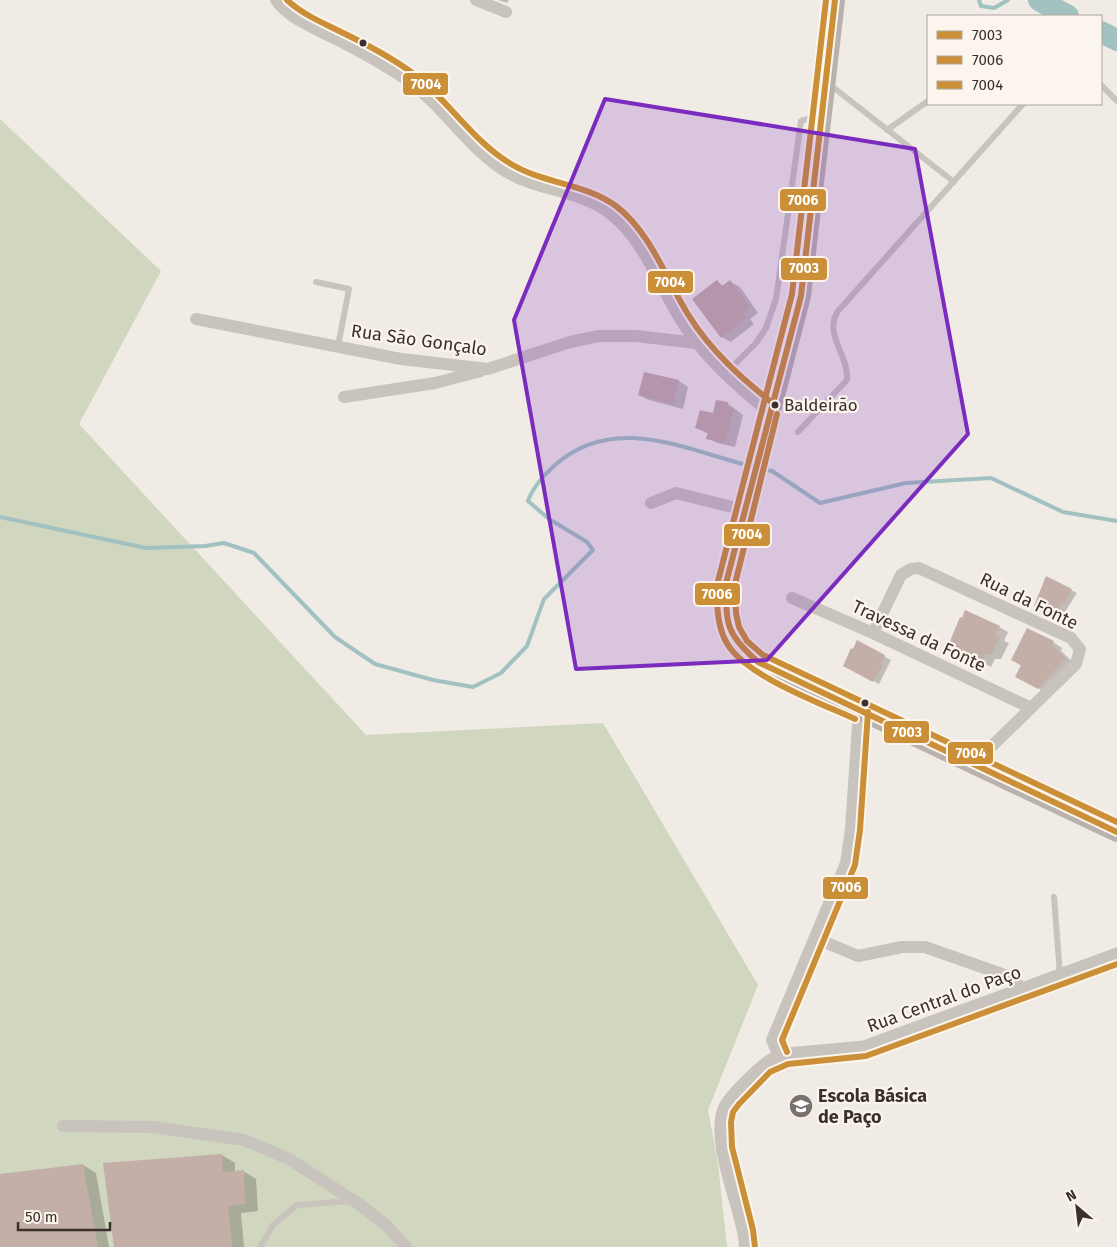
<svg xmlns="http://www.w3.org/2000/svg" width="1117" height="1247" viewBox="0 0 1117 1247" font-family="'Fira Sans',sans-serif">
  <rect width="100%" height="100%" fill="#f0ebe5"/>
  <path fill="#d1d6bf" d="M0 119 161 271 79 424 366 735 603 723 758 985 708 1110 718 1164 727 1247H0Z"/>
  <path fill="#0003" d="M498 0H509L507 3Z
    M717 282 724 286 730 282 740 287 758 313 750 319 754 324 731 342 722 337Z
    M645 373 679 381 688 387 683 409 649 400 639 395Z
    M727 403 743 415 735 447 717 443 708 438 709 434 696 428Z
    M1071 590 1077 593 1061 618 1042 609Z
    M999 627 1008 632 1004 641 1009 643 1001 659H995L991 667 959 651Z
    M858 642 891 660 879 684 850 669 854 651Z
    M1053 642 1062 648 1061 651 1075 664 1048 693 1026 682 1022 666 1012 660Z
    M222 1155 235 1163V1172L243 1171 256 1179 258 1211 241 1213 244 1247H115Z
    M83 1165 96 1173 109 1247H0V1175Z"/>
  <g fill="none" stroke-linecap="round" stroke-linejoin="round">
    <path stroke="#a1c2c1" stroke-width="4" d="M979 0 981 6 994 8 1008 0
      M762 469 772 471 820 503 906 483 991 478 1063 512 1117 521
      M0 517 146 548 205 546 224 543 254 553 335 637 375 664 433 680 473 687 501 673 527 646 544 599 593 550 587 542 549 519 528 501C533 487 544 475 555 465 614 413 684 449 750 466"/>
    <path stroke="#a1c2c1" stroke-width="22" d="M1039 0 1068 16
      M1101 32 1117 40"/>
  </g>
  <path fill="#c3afa7" d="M717 280 722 286 730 280 750 307 742 313 746 318 721 338 692 299Z
    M644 372 679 380 673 404 638 395Z
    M716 400 728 402 727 406 734 408 725 443 706 439 708 432 695 428 700 410 713 413Z
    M1046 576 1072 589 1065 603 1062 602 1055 616 1034 606Z
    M965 610 1000 626 995 634 1000 636 992 654H985L982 662 948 646 960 617 962 618Z
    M1027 628 1054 641 1052 645 1066 658 1038 689 1015 677 1021 665 1011 660Z
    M857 640 885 655 881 664 883 665 873 682 843 666 851 648 853 649Z
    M222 1154 223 1172 244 1170 245 1204 228 1206 232 1247H114L103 1163Z
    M83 1164 98 1247H0V1174Z"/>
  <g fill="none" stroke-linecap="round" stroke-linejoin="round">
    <path stroke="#c9c3be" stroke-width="6" d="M829 84 954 182
      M1101 85 1117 101
      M887 130 928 101
      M316 282 349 289 338 346
      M726 373 756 343 766 328 776 299 801 121 819 115
      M798 432 847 380C849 355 823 334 838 311L1023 104
      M1054 897 1060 975
      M260 1247 273 1225 297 1205 351 1201"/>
    <path stroke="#c9c3be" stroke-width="12" d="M276 0C291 21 320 30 342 42 365 54 387 66 407 80 444 106 470 151 507 172 538 191 581 190 611 214 644 240 659 285 681 320 703 356 737 386 769 412
      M476 0 506 12
      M196 319 401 359 488 369 570 342 599 336H636L696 343
      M344 397 435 383 481 371
      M651 503 676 493 744 510
      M792 598 873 633 1031 708
      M873 633 901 575 911 569 919 568 1071 638 1080 649 1076 664 994 744 971 763
      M815 938 858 956 902 947H925L1013 978 1022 990
      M779 1056 772 1040 846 863 851 829 859 711
      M63 1126 153 1127 244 1140 289 1159 359 1204 386 1225 406 1247"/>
    <path stroke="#c9c3be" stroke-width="15" d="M746 1247C747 1237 743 1226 741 1217 734 1188 714 1138 725 1109 729 1100 740 1089 747 1082 759 1071 770 1058 787 1055L864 1048 1117 955"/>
    <path stroke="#b8b1ad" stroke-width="20" d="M835 0 801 296 726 583C726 603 725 627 738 644 743 651 752 656 758 662L1117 832"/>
    <g stroke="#fbf5ee" stroke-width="10">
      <path id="bus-1" d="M835 0 801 296 726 583C726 626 726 633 758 662L1117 832"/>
    </g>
    <g stroke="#fbf5ee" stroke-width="10">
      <path id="bus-2" d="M826 0 792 294 718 581C716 602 716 629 730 648 752 678 820 703 855 719
        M787 1052 782 1040 855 865 860 830 868 712
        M755 1247 753 1230 732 1147 731 1122 733 1112 739 1104 770 1072 788 1064 866 1056 1117 964"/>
    </g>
    <g stroke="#fbf5ee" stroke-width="10">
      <path id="bus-3" d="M287 0C302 14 321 22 339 31 364 43 389 56 411 72 448 99 472 141 511 164 544 184 584 183 616 206 651 233 666 279 689 316 711 351 742 379 775 405
        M777 414 735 584 736 613 739 627 747 641 763 655 1117 822"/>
    </g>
    <use href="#bus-1" stroke="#cb9037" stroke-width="6"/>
    <use href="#bus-2" stroke="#cb9037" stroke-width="6"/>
    <use href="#bus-3" stroke="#cb9037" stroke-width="6"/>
  </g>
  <path fill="#7b2cbf" fill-opacity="0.2" stroke="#7b2cbf" stroke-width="4" stroke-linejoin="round" d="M605 99 915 149 968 434 767 660 576 669 514 320Z"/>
  <defs>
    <g id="school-disc" transform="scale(1.25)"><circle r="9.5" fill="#7a716c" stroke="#fbf5ee"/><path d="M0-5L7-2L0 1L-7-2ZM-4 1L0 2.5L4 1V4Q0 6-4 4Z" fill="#fff"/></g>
  </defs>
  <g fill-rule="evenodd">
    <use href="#school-disc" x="801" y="1106"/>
  </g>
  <g fill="#3b302b" stroke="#fbf5ee" stroke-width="2">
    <circle cx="363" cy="43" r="4.5"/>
    <circle cx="775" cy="405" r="4.5"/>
    <circle cx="865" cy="703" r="4.5"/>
  </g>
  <g text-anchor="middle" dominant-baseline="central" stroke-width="4.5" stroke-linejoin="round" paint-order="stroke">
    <g font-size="17" fill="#3b302b" stroke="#fbf5ee" text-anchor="start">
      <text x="784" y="405">Baldeirão</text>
    </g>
    <g font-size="18" fill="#3b302b" stroke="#fbf5ee">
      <text transform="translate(419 340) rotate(8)">Rua São Gonçalo</text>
      <text transform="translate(1029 601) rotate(26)">Rua da Fonte</text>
      <text transform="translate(919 636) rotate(25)">Travessa da Fonte</text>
      <text transform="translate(944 999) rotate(-20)">Rua Central do Paço</text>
    </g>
    <g font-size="18" font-weight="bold" fill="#3b302b" stroke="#fbf5ee" text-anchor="start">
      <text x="818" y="1096">Escola Básica<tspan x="818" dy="21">de Paço</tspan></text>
    </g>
  </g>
  <g stroke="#fbf5ee" stroke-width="2">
    <rect x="402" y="72" width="47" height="24" rx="5" fill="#cb9037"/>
    <rect x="779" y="188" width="48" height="24" rx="5" fill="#cb9037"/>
    <rect x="780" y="257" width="48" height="24" rx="5" fill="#cb9037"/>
    <rect x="647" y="270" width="47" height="24" rx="5" fill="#cb9037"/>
    <rect x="723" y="523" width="48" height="24" rx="5" fill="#cb9037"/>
    <rect x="694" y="582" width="47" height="24" rx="5" fill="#cb9037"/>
    <rect x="883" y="720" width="47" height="24" rx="5" fill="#cb9037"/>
    <rect x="947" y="741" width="47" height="24" rx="5" fill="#cb9037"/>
    <rect x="822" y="876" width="47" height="24" rx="5" fill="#cb9037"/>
  </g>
  <g font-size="14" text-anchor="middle" font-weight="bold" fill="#fff">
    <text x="426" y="89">7004</text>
    <text x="803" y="205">7006</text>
    <text x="804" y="273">7003</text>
    <text x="670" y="287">7004</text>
    <text x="747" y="539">7004</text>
    <text x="717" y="599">7006</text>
    <text x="907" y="737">7003</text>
    <text x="971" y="758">7004</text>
    <text x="846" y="892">7006</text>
  </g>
  <rect x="927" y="15" width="175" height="90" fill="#fbf5ee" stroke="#aea6a0"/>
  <rect x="937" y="31" width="25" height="8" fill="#cb9037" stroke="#aea6a0"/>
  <text x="972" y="40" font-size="15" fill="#3b302b">7003</text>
  <rect x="937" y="56" width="25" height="8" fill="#cb9037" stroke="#aea6a0"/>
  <text x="972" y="65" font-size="15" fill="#3b302b">7006</text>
  <rect x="937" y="81" width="25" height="8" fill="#cb9037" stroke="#aea6a0"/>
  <text x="972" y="90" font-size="15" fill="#3b302b">7004</text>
  <g transform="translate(1077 1207) rotate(332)" stroke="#fbf5ee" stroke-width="4" paint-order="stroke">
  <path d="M0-4L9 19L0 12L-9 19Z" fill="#3b302b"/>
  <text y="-8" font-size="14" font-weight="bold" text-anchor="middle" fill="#3b302b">N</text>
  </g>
  <path d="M18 1222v8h92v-8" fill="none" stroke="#3b302b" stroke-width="2.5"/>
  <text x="25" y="1222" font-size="15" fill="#3b302b" stroke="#fbf5ee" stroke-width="4" paint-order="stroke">50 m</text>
</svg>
